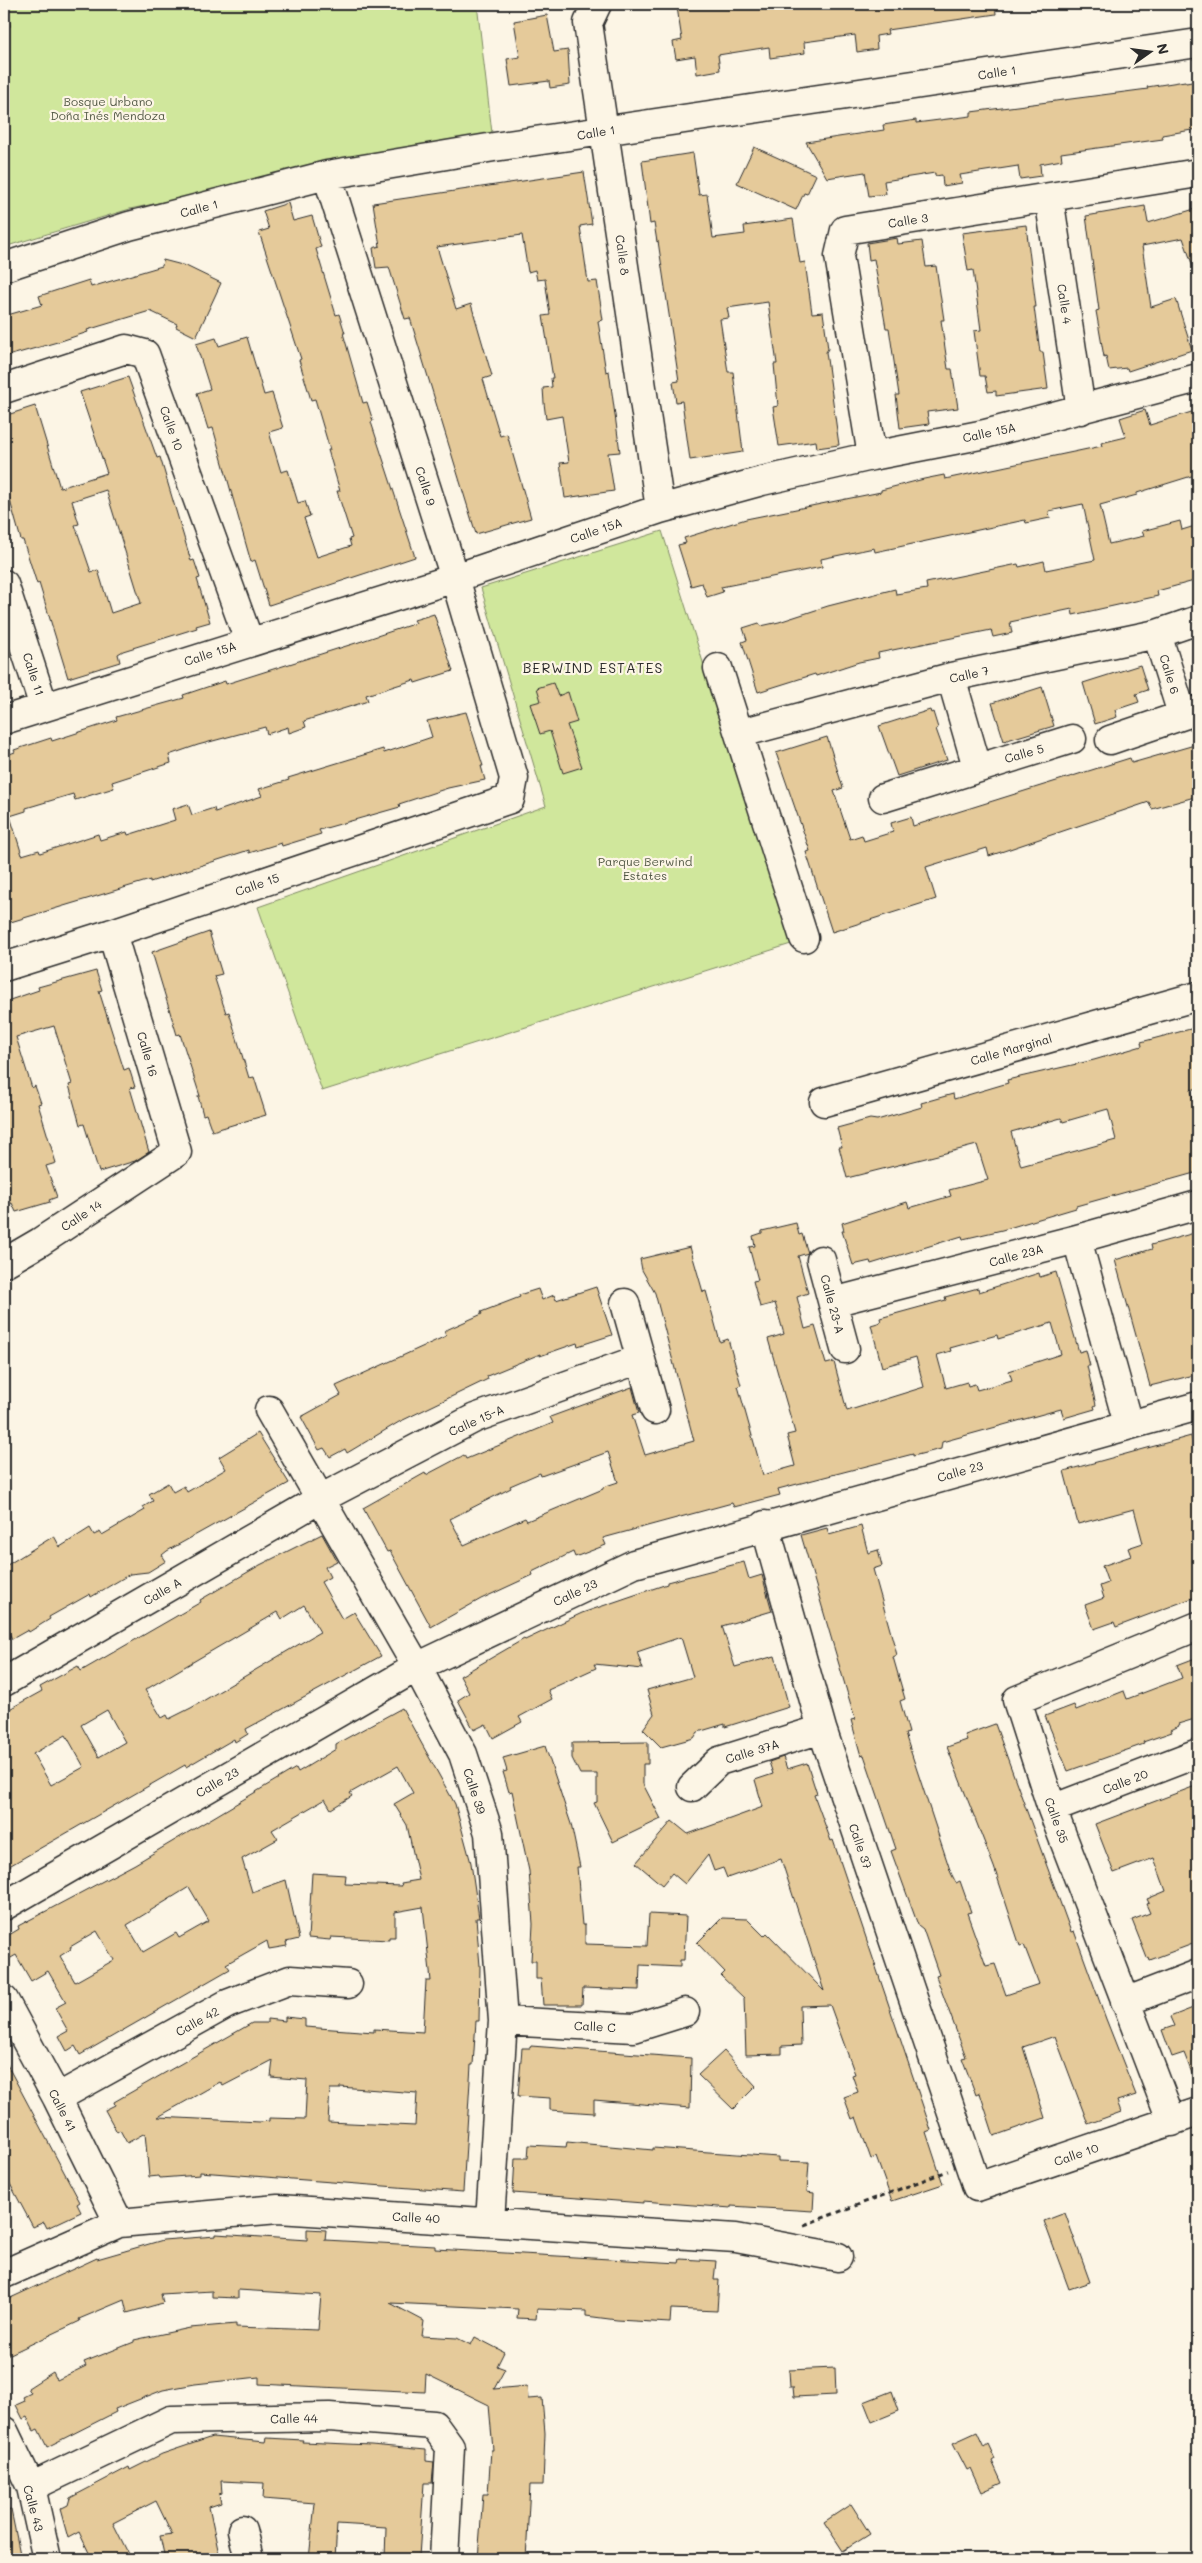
<svg xmlns="http://www.w3.org/2000/svg" width="1202" height="2563" viewBox="0 0 1202 2563" font-family="Mali,sans-serif">
  <rect width="100%" height="100%" fill="#fcf5e5"/>
  <filter id="ink" filterUnits="userSpaceOnUse"><feTurbulence type="fractalNoise" baseFrequency=".02" numOctaves="2"/><feDisplacementMap in="SourceGraphic" scale="10" xChannelSelector="R" yChannelSelector="G"/><feConvolveMatrix kernelMatrix="1 2 1 2 8 2 1 2 1" color-interpolation-filters="sRGB"/></filter>
  <g filter="url(#ink)">
    <path fill="#d0e79c" stroke="#7e8964" d="M4 4H477L492 133 130 209 4 247Z
      M662 531 791 944 322 1091 258 907 546 806 481 588Z"/>
    <path fill="#e5ca9a" stroke="#2b2b2b" fill-rule="evenodd" d="M699 4H995L996 14 887 30 888 34 876 36 877 49 857 52 855 35 804 42 805 53 770 58 769 47 718 55 720 70 697 74 695 56 676 59 673 42 682 40 677 7Z
      M547 15 554 52 568 50 570 85 550 88 549 81 511 86 507 59 520 57 514 21Z
      M1185 81 1186 83 1198 81V129L1162 135 1163 139 1061 153 1062 160 1040 164 1041 176 1020 179 1018 166 960 175 962 183 943 186 942 175 935 176V173L884 181 886 194 869 196 865 172 827 178 806 142 884 130 883 125 916 120V123L971 116V112L1148 89 1147 87Z
      M754 147 816 175 807 194 804 193 796 210 737 183Z
      M693 153 699 195 707 194 713 238 745 234 744 226 793 219 800 263 805 262 812 313 823 312 828 349 826 352 839 445 817 448 816 441 779 446 773 407 778 406 774 364H777L768 302 727 308 729 318 720 319 728 372H733L743 452 690 460 682 401 676 402 673 382 679 381 658 241 657 242 654 223 650 224 642 161Z
      M584 172 592 224 580 226 588 282 597 281 603 320 598 321 606 372 609 371 620 452 608 453 614 491 565 498 560 463 569 462 562 416 546 419 544 403 543 388 552 387 551 378H553L543 316 550 315 545 279 537 280 535 270 528 272 522 235 437 247 456 309 471 304 492 376 483 379 500 436 507 434 531 518 476 534 410 318 405 319 389 267 376 268 373 248 380 246 373 203Z
      M288 203 293 221 312 216 321 247 316 249 336 315 339 314 345 333H343L363 403 367 402 373 421 371 422 415 557 269 605 255 560 251 562 213 428 208 429 197 393 210 389 196 344 216 338 219 346 247 337 264 395 272 393 283 428 269 432 281 472 288 470 298 503 305 501 310 516 304 518 317 557 351 546 349 539 352 538 337 491H340L328 450H330L315 399 311 400 299 360 301 359 259 232 269 229 263 211Z
      M1145 206 1148 223 1198 208V274L1196 275 1183 238 1142 246 1151 307 1176 299 1192 350 1128 371 1127 368 1109 370 1106 356 1104 357 1096 311 1099 310 1086 216Z
      M1026 225 1036 307H1034L1040 352H1043L1048 389 996 396V391L988 392 985 376H980L974 331 981 330 973 270 968 271 962 233Z
      M897 238 898 244 922 241 926 267 936 266 944 320H941L948 369H952L958 408 927 412 929 424 900 428 896 395H899L889 328H886L874 259 869 260 867 243Z
      M163 260 186 266 221 283 196 337 176 327 177 324 150 311 87 330 88 332 61 341 4 357V316L42 305 39 296 89 280 91 287 162 266Z
      M128 377 157 458 160 457 191 561 194 560 200 578 197 579 210 622 196 626 197 628 123 651 118 654 120 662 68 678 39 583 37 584 23 540H21L4 479V416L35 406 60 488 107 473 80 392ZM106 490 141 603 111 613 98 570 91 572 75 525 79 524 72 501Z
      M1145 410 1150 425 1198 410V474L1137 493V495L1100 505 1109 544 1144 536 1142 531 1180 521 1182 530 1198 525V580L1157 591 1158 596 1073 615 1072 609 1010 622 1012 633 993 637 991 630 878 653 879 658 859 662 816 676 815 674 758 692 742 642 747 640 743 628 759 623 761 626 779 622 828 606 895 589 896 594 927 589 926 583 1018 564 1019 567 1044 561 1046 570 1095 560 1083 504 1049 511 1050 518 1026 523 1025 520 875 552 874 548 821 559 822 567 721 587 723 592 707 597 702 583 691 586 678 545 686 543 684 538 746 519 881 492V490L924 479 944 475 945 479 1102 446 1101 443 1126 437 1120 418Z
      M434 614 453 671 415 683 414 680 366 695 368 701 304 721 306 727 289 733 288 727 267 734 265 727 198 745 169 755 171 763 112 782 114 788 75 800 73 794 26 808V811L10 816 22 855 39 850 40 853 98 834 100 840 127 832 128 835 175 820 172 809 188 804 192 815 214 808 215 812 262 796 259 789 289 780 288 778 383 749 384 753 432 737 427 721 466 712 483 766H481L485 780 448 788 399 804 400 807 319 830 321 834 282 846 281 843 249 853V850L150 882V880L4 924V756L15 752 14 750 51 738 52 741 117 720 116 717 184 698 183 695 225 681 226 684 359 642 416 623 414 620Z
      M1140 665 1148 690 1136 694 1139 702 1115 710 1117 717 1095 724 1083 683Z
      M553 683 558 696 568 692 577 722 567 725 582 767 563 773 550 731 540 734 530 704 541 701 537 688Z
      M1042 687 1054 726 1004 741 992 703Z
      M930 710 931 713 933 712 938 728 936 729 947 760 897 776 879 726Z
      M827 737 843 788 834 791 850 839 862 835 864 841 893 832 891 823 911 817 913 826 1130 758 1132 763 1198 744V796L1152 809 1149 802 989 856 987 848 926 867 936 899 832 932 806 852 810 851 776 753Z
      M209 932 222 974 214 976 226 1013 229 1012 249 1078 254 1077 266 1115 212 1131 206 1114 203 1115 198 1096H200L180 1034 177 1035 152 952Z
      M96 971 102 990 99 991 124 1070 129 1068 135 1087 130 1088 149 1152 135 1161 99 1172 84 1124 80 1125 69 1085 72 1084 54 1026 16 1037 32 1088 35 1086 41 1103 38 1104 56 1163 46 1166 57 1197 49 1200 50 1202 16 1212 12 1203 4 1206V1002L39 990 38 987Z
      M1198 1027V1088L1191 1090 1198 1118V1172L1076 1206V1208L1002 1230 963 1239 962 1236 871 1264 870 1261 853 1265 842 1231H844L842 1223 907 1202 909 1208 951 1196 949 1190 988 1180 977 1145 847 1178 839 1147H842L837 1128 870 1119 877 1120 922 1107 921 1103 953 1094 954 1099 1008 1083 1007 1080 1094 1060 1142 1046 1141 1042ZM1108 1109 1116 1140 1021 1166 1011 1132 1061 1118 1063 1122Z
      M796 1223 799 1235 802 1234 808 1253 798 1256 808 1293 797 1297 805 1329 815 1326 826 1364 834 1362 847 1411 924 1387 916 1357 882 1367 871 1325 881 1322 880 1318 946 1300 945 1297 978 1288 979 1292 1039 1273 1040 1277 1056 1272 1079 1352 1086 1350 1090 1366H1087L1096 1405 1094 1406 1095 1409 1064 1418 1061 1409 942 1442 941 1449 913 1456V1454L778 1489 780 1495 734 1507 732 1503 603 1538 606 1545 575 1557 573 1552 532 1572 533 1575 481 1599 431 1627 390 1551 387 1552 363 1508 425 1473 426 1475 464 1455 466 1459 553 1423 550 1417 632 1387 639 1413 632 1415 645 1455 694 1441 655 1293 642 1270 640 1259 690 1247 703 1292 706 1291 720 1342 728 1339 741 1385 738 1386 763 1475 795 1466 787 1435 795 1433 768 1339 784 1334 775 1303 760 1307 753 1281 758 1280 749 1247 755 1246 753 1236 762 1233V1231ZM1052 1323 1061 1354 1009 1371 1012 1380 977 1390 975 1384 968 1386 967 1382 946 1388 937 1355 951 1351 950 1348 997 1335 998 1339ZM608 1452 618 1482 603 1487V1489L527 1521 525 1518 464 1545 450 1519 511 1488 510 1486 540 1473 541 1476Z
      M1198 1232V1374L1150 1386 1115 1260 1152 1249 1151 1245Z
      M596 1287 612 1335 578 1346 577 1343 540 1356V1354L487 1376 488 1379 399 1422 347 1453 345 1449 330 1457 324 1448 319 1450 301 1417 341 1395 336 1386 446 1336 444 1331 482 1314 481 1312 520 1297 519 1295 538 1289 542 1300 554 1295 556 1300Z
      M258 1433 289 1483 167 1551 162 1555 166 1561 148 1572 130 1574 91 1597 90 1594 49 1617 50 1619 29 1632 28 1630 12 1639 4 1623V1567L54 1536 60 1547 90 1528 94 1535 100 1532 102 1535 145 1510 143 1507 153 1501 149 1494 168 1483 173 1492 184 1486 187 1492 226 1469 219 1457Z
      M1191 1436 1198 1463V1596L1116 1627 1114 1622 1094 1629 1085 1605 1104 1598 1100 1586 1108 1583 1102 1566 1131 1556 1128 1548 1143 1543 1134 1509 1078 1524 1064 1471Z
      M861 1526 868 1553 878 1550 882 1566 873 1569 897 1655 893 1657 905 1699 900 1701 909 1733 905 1734 951 1873 956 1883 960 1881 971 1912 967 1913 986 1966 995 1964 1006 1995 1039 1984 1024 1945 1020 1946 994 1867 947 1747 967 1740 965 1735 995 1724 1071 1932 1074 1931 1106 2019 1136 2095 1117 2101 1121 2112 1088 2124 1055 2036 1023 2047 1045 2118 994 2136 980 2093 976 2095 962 2058 966 2057 936 1976 939 1975 923 1929 918 1925 891 1851 896 1849 864 1755 861 1756 851 1720 855 1719 801 1535 827 1528 829 1535Z
      M322 1534 337 1561 325 1567 330 1577 321 1582 342 1619 354 1612 381 1656 246 1729 248 1734 235 1742 234 1739 186 1767 185 1765 4 1869V1712L42 1691 40 1687 78 1666 81 1671 201 1602 200 1600 260 1565ZM304 1605 320 1632 318 1633 191 1708 169 1719 167 1715 162 1718 145 1690 278 1612 282 1619ZM107 1710 125 1742 99 1757 81 1725ZM66 1735 84 1767 51 1785 33 1754Z
      M744 1562 749 1579 762 1575 772 1611 722 1626 735 1667 775 1656 789 1707 725 1727V1724L698 1732 694 1738 661 1747 643 1729 654 1714 647 1690 693 1677 681 1637 637 1652 643 1669 594 1664 596 1668 548 1690 552 1699 519 1717 522 1722 493 1738 486 1724 474 1730 458 1700 469 1693 460 1676 524 1639 525 1640 582 1613 667 1584V1582Z
      M1198 1657V1718L1178 1724 1179 1726 1171 1730 1172 1732 1143 1742 1144 1744 1068 1771 1045 1716 1074 1705 1076 1710 1124 1691 1127 1699 1182 1678 1177 1665Z
      M402 1708 455 1804 471 1863 479 1918H476L480 1966 479 2021H476L473 2065H471L463 2192 200 2172V2175L160 2178 159 2176 149 2177 145 2133 127 2143 120 2130 117 2132 105 2110 115 2105 114 2102 252 2023H267V2019L285 2021V2017L305 2019V2027L374 2032V2029L423 2032 426 1981H431L423 1907 395 1912V1937H389V1940L331 1937 330 1940 308 1938 312 1873 346 1875 345 1884 402 1886 401 1883 419 1880 407 1825 394 1804 413 1793 398 1766 350 1793 352 1796 331 1809 325 1799 272 1830 278 1839 242 1859 252 1892 286 1880 299 1939 286 1942 287 1946 269 1949 267 1941 226 1964 230 1969 80 2055 75 2046 67 2051 59 2036 68 2031 55 2008 66 2002 48 1971 31 1981 16 1955 4 1962V1938L19 1929 18 1926 135 1864 296 1768 298 1772 336 1749V1744ZM189 1887 209 1921 179 1938 176 1933 143 1952 127 1925ZM97 1931 114 1960 75 1982 60 1956 71 1949 70 1947ZM273 2060 271 2077 307 2080 305 2119 269 2118V2121L260 2122 158 2117 220 2082 223 2086ZM340 2087 417 2093 415 2126 328 2122 330 2089H340Z
      M648 1742V1764H643V1784L661 1819 613 1842 594 1803 597 1802V1774H580L572 1758V1743Z
      M545 1746 571 1824 580 1867H577L582 1925H585V1944L647 1946 649 1914 686 1916 684 1960H680V1967L640 1965 639 1990 583 1988 582 2005H543L541 1979H536V1961H531L533 1924 529 1871 512 1791 509 1792 503 1772 507 1771 503 1758Z
      M783 1757 787 1769 807 1763 817 1794 814 1795 831 1841 833 1840 931 2130 926 2132 943 2184 892 2201 876 2157 871 2159 856 2117 852 2119 844 2097 858 2092 852 2075 855 2074 830 2005 800 2006 801 2045 782 2046V2054L746 2055 744 1998 721 1976 725 1972 697 1943 722 1918 747 1919 764 1936 767 1933 824 1991 781 1859 727 1878 723 1868 714 1871 708 1855 685 1884 672 1873 662 1885 636 1863 672 1821 688 1834 763 1807 755 1780 773 1774 769 1762Z
      M1198 1785V1942L1150 1960 1149 1957 1147 1958 1132 1920 1150 1913 1146 1904 1149 1903 1147 1899 1166 1891 1154 1858 1114 1873 1095 1824Z
      M1198 2006V2086H1197L1184 2053 1172 2057 1162 2030 1174 2026 1170 2017Z
      M531 2046 691 2058 690 2108 594 2100V2113L550 2110V2098L518 2096 522 2048H530Z
      M724 2051 756 2086 733 2109 698 2075Z
      M4 2059 80 2202 77 2204 81 2212 47 2228 44 2222 33 2227 9 2182 4 2184Z
      M567 2142 653 2150V2148L778 2157V2161L809 2162 807 2192 814 2193 813 2211 731 2206V2208L643 2201V2203L513 2193 515 2158H528L529 2145 566 2147Z
      M1065 2213 1090 2282 1069 2289 1044 2221Z
      M307 2229 326 2230 325 2240 435 2246V2249L679 2263 680 2259 716 2261 714 2280H719L717 2311 671 2309 670 2323 617 2320 586 2316V2311L537 2309 536 2319 517 2318 518 2309 390 2303 424 2321 422 2336 457 2338 471 2345 475 2337 504 2352 497 2366 505 2369 494 2389 527 2386 528 2399 542 2398 545 2433 543 2485H530L526 2559H478L483 2494H488L491 2450H493L489 2405 426 2374 425 2392 259 2384V2377L195 2384 163 2390 115 2409 116 2412 47 2447 38 2429 34 2431 27 2417 23 2419 16 2405 25 2401 23 2397 31 2393 28 2388 53 2372 57 2380 86 2366 84 2362 134 2342V2340L190 2328 236 2324V2327L318 2330 321 2295 238 2290V2298L212 2297V2291L161 2294 163 2303 127 2313 124 2300 79 2319 80 2321 4 2357V2301L97 2258V2259L163 2240 216 2236V2234L307 2240Z
      M835 2368 836 2395 794 2397 793 2387H790L789 2370Z
      M892 2391 899 2411 872 2422 864 2402Z
      M977 2432 984 2447 988 2444 995 2459 992 2461 1002 2483 982 2492 971 2468 967 2470 953 2443Z
      M212 2437 266 2442 267 2438 303 2440 302 2442 371 2445 426 2450V2461L434 2462 432 2483H424L419 2557 385 2559 386 2527 337 2524 335 2559H309L315 2503 263 2499 264 2483 221 2481 222 2493 219 2494 221 2503 209 2507 220 2559H165L160 2536 172 2534 156 2501 113 2523 131 2559H92L79 2532 68 2538 60 2509 68 2505 70 2498 129 2467 130 2470 162 2454Z
      M851 2504 870 2534 843 2551 824 2522Z
      M11 2510 21 2559H4V2511Z"/>
    <g fill="none" stroke-linecap="round" stroke-linejoin="round">
      <g stroke="#2b2b2b" stroke-width="31">
        <path id="minor" d="M597 4 588 23 660 509
          M1049 197 1081 410
          M4 267 129 226 327 175 494 147 1198 43
          M4 389 126 349 145 354 249 641
          M872 456 839 256 845 230 1198 173
          M4 584 44 707
          M1157 634 1182 714
          M718 668 804 938
          M951 677 977 767
          M4 720 455 578 660 509 762 481 872 456 985 434 1198 378
          M741 733 951 677 1157 634 1198 620
          M1110 740 1198 710
          M883 798 1072 739
          M4 967 112 933 510 799 514 778 455 578 327 175
          M824 1102 1198 996
          M1077 1239 1128 1424
          M821 1260 845 1349
          M4 1263 40 1242 177 1152 112 933
          M833 1302 1077 1239 1198 1205
          M625 1303 655 1410
          M269 1410 417 1667 463 1754 489 1833 503 2021 490 2221
          M765 1525 822 1729 977 2187 1198 2112
          M4 1682 320 1499 475 1418 640 1359
          M692 1787 719 1761 822 1729
          M1052 1809 1198 1753
          M4 1906 417 1667 634 1564 1198 1406
          M4 2000 57 2098 119 2223
          M1125 2002 1198 1974
          M503 2021 634 2028 685 2012
          M57 2098 227 2004 290 1980 348 1984
          M1172 2122 1052 1809 1017 1700 1198 1626
          M4 2274 119 2223 278 2209 736 2238 838 2257
          M4 2431 31 2487 47 2559
          M31 2487 171 2420 329 2417 434 2425 450 2447 444 2559
          M242 2530 249 2559"/>
      </g>
      <path stroke="#2b2b2b" stroke-width="3" stroke-dasharray="5 4" stroke-linecap="butt" d="M4 34 9 26 7 4
        M804 2225 948 2171"/>
      <use href="#minor" stroke="#fcf5e5" stroke-width="28"/>
    </g>
  </g>
  <g text-anchor="middle" dominant-baseline="central" stroke-width="4.5" stroke-linejoin="round" paint-order="stroke">
    <g font-size="12" fill="#2b2b2b" stroke="#fcf5e5">
      <text transform="translate(997 72) rotate(-8)">Calle 1</text>
      <text transform="translate(596 132) rotate(-9)">Calle 1</text>
      <text transform="translate(199 208) rotate(-15)">Calle 1</text>
      <text transform="translate(908 220) rotate(-9)">Calle 3</text>
      <text transform="translate(623 255) rotate(82)">Calle 8</text>
      <text transform="translate(1065 304) rotate(81)">Calle 4</text>
      <text transform="translate(172 428) rotate(70)">Calle 10</text>
      <text transform="translate(989 432) rotate(-12)">Calle 15A</text>
      <text transform="translate(426 486) rotate(72)">Calle 9</text>
      <text transform="translate(596 530) rotate(-19)">Calle 15A</text>
      <text transform="translate(210 653) rotate(-18)">Calle 15A</text>
      <text transform="translate(34 674) rotate(72)">Calle 11</text>
      <text transform="translate(969 674) rotate(-12)">Calle 7</text>
      <text transform="translate(1170 674) rotate(73)">Calle 6</text>
      <text transform="translate(1024 753) rotate(-16)">Calle 5</text>
      <text transform="translate(257 884) rotate(-19)">Calle 15</text>
      <text transform="translate(1011 1049) rotate(-16)">Calle Marginal</text>
      <text transform="translate(148 1054) rotate(74)">Calle 16</text>
      <text transform="translate(81 1215) rotate(-33)">Calle 14</text>
      <text transform="translate(1016 1255) rotate(-15)">Calle 23A</text>
      <text transform="translate(833 1304) rotate(75)">Calle 23-A</text>
      <text transform="translate(476 1420) rotate(-24)">Calle 15-A</text>
      <text transform="translate(960 1471) rotate(-16)">Calle 23</text>
      <text transform="translate(162 1591) rotate(-30)">Calle A</text>
      <text transform="translate(575 1592) rotate(-25)">Calle 23</text>
      <text transform="translate(752 1751) rotate(-17)">Calle 37A</text>
      <text transform="translate(1125 1781) rotate(-21)">Calle 20</text>
      <text transform="translate(217 1782) rotate(-30)">Calle 23</text>
      <text transform="translate(475 1791) rotate(72)">Calle 39</text>
      <text transform="translate(1057 1820) rotate(70)">Calle 35</text>
      <text transform="translate(861 1846) rotate(71)">Calle 37</text>
      <text transform="translate(197 2021) rotate(-29)">Calle 42</text>
      <text transform="translate(595 2026) rotate(3)">Calle C</text>
      <text transform="translate(63 2110) rotate(63)">Calle 41</text>
      <text transform="translate(1076 2154) rotate(-19)">Calle 10</text>
      <text transform="translate(416 2217) rotate(3)">Calle 40</text>
      <text transform="translate(294 2418) rotate(-1)">Calle 44</text>
      <text transform="translate(34 2508) rotate(75)">Calle 43</text>
    </g>
    <g font-size="12" fill="#545a47" stroke="#fcf5e5">
      <text x="108" y="101">Bosque Urbano<tspan x="108" dy="14">Doña Inés Mendoza</tspan></text>
      <text x="645" y="861">Parque Berwind<tspan x="645" dy="14">Estates</tspan></text>
    </g>
    <g font-size="14" letter-spacing="1" fill="#2b2b2b" stroke="#fcf5e5">
      <text x="593" y="667">BERWIND ESTATES</text>
    </g>
  </g>
  <rect width="1202" height="2563" fill="none" stroke="#fcf5e5" stroke-width="20"/>
  <rect x="10" y="10" width="1182" height="2543" fill="none" stroke="#2b2b2b" stroke-width="2" filter="url(#ink)"/>
  <g transform="translate(1150 52) rotate(76)" stroke="#fcf5e5" stroke-width="4" paint-order="stroke">
  <path d="M0-4L9 19L0 12L-9 19Z" fill="#2b2b2b"/>
  <text y="-8" font-size="14" font-weight="bold" text-anchor="middle" fill="#2b2b2b">N</text>
  </g>
</svg>
